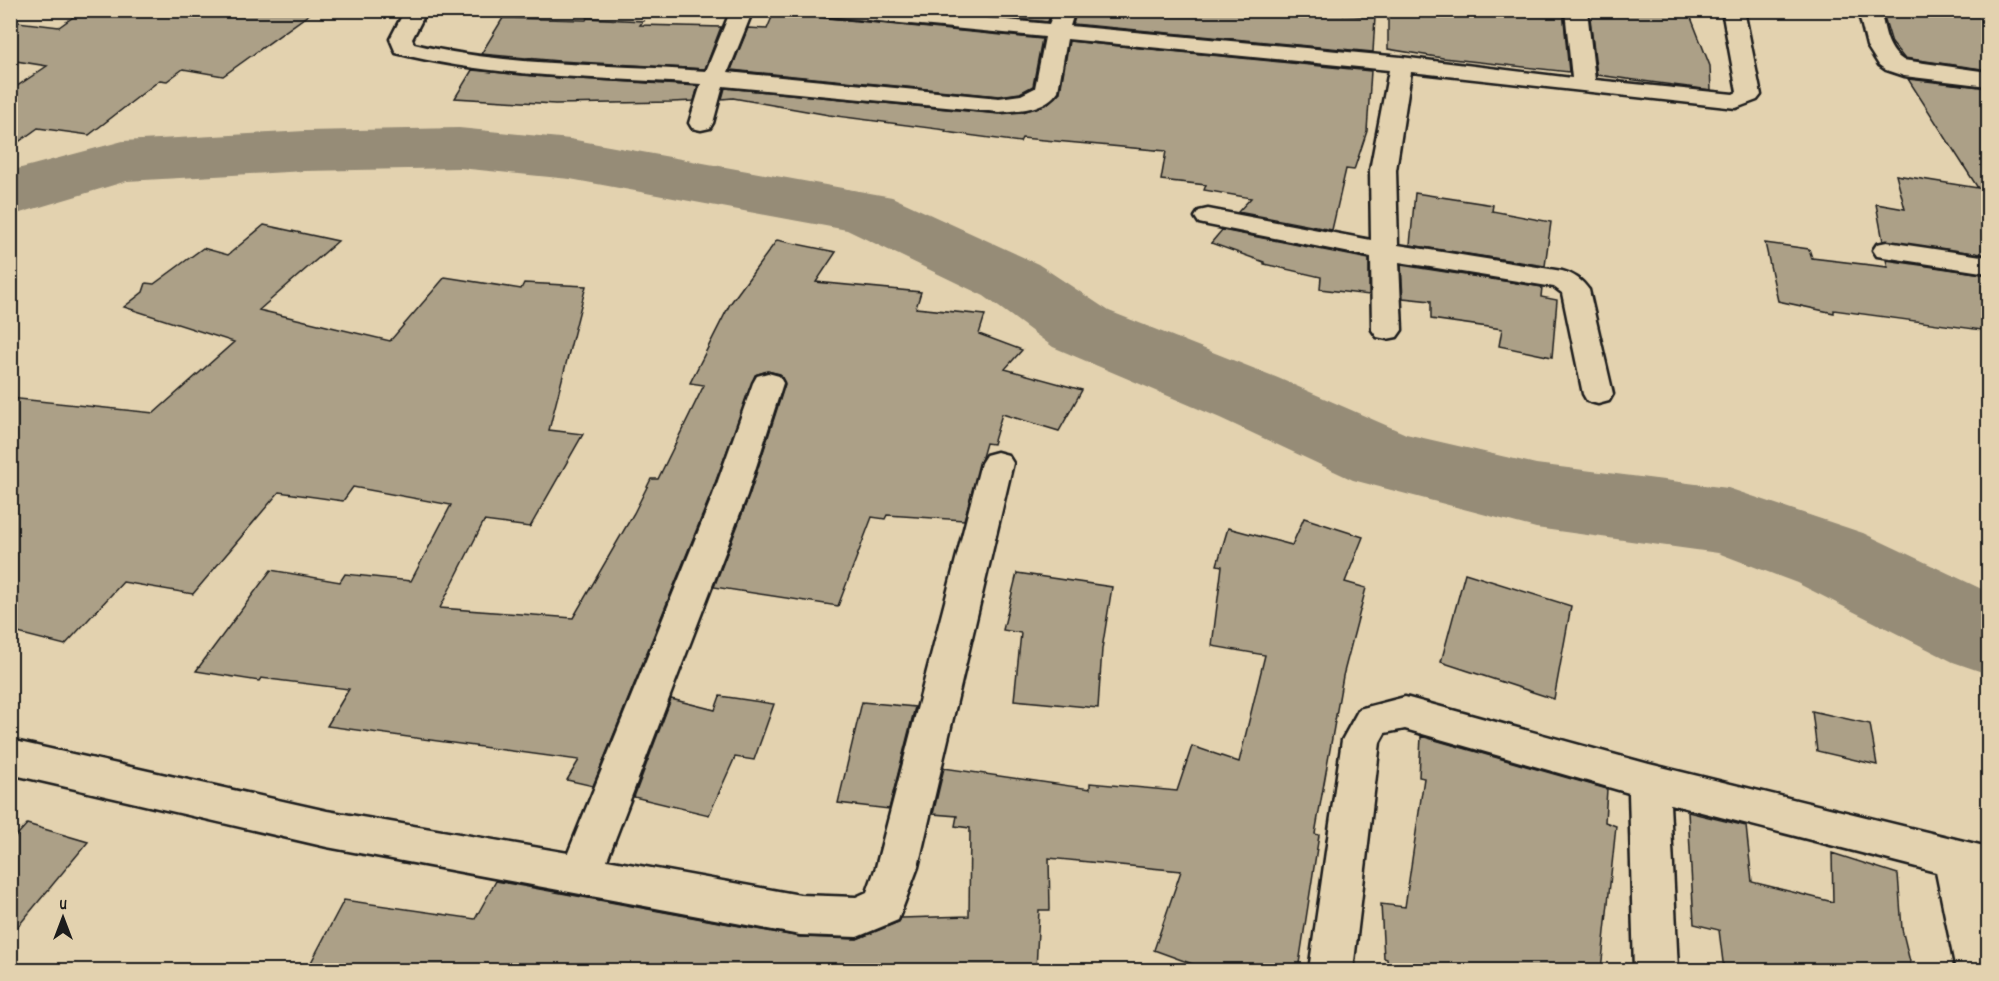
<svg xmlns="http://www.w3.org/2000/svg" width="1999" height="981" viewBox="0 0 1999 981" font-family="Dekko,sans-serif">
  <rect width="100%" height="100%" fill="#e3d2af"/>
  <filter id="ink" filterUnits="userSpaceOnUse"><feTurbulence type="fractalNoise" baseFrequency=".0167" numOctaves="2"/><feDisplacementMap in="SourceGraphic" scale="12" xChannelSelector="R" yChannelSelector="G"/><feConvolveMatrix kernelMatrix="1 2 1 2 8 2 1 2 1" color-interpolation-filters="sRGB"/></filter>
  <g filter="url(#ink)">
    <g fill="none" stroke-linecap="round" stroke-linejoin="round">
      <path fill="#968c77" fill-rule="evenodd" d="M459 128 570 139 892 197 1038 264 1109 311 1278 378 1406 434 1536 464 1728 488 1863 533 1988 592V674L1953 662 1797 583 1718 553 1536 528 1353 480 1220 418 1053 347 984 296 847 230 570 179 459 168 305 171 127 181 10 216V171L123 141 305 131Z"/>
    </g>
    <path fill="#aca087" stroke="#1c1c1c" stroke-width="1.5" d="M83 10H315L223 76 183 69 167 81 160 80 89 135 38 128 10 148V91L47 66 10 60V21L59 27Z
      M775 10 816 13 819 17 827 18 1042 39 1033 86 1020 93 999 96 731 70 748 28 767 29Z
      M931 10H1052L1048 22Z
      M1077 10H1291L1375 17 1373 52 1073 24Z
      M1388 10H1563L1569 72 1443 58 1388 49Z
      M1589 10H1688L1710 66 1711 90 1597 75Z
      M1882 10H1989V70L1904 58 1892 43Z
      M503 18 586 20 587 18 643 21 640 25 721 27 705 69 559 61 481 54Z
      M1069 41 1371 71 1367 131 1354 170 1346 169 1332 230 1238 212 1251 198 1204 190 1206 185 1161 180 1166 151 1022 138 1020 142 945 132 946 130 829 115 733 98 722 99 725 88 999 114 1023 112 1047 104 1060 92Z
      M472 70 547 77 698 86 694 101 672 102 555 104 455 98Z
      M1908 79 1989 88V255L1883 241 1876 204 1905 209 1896 175 1978 188Z
      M1415 193 1493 205 1492 211 1551 222 1545 266 1410 245Z
      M264 225 338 241 259 310 390 341 445 277 521 289 524 283 586 286 549 430 583 434 530 527 484 521 440 608 573 618 634 513 651 479H658L704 385 690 383 730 304 777 240 836 252 816 282 921 292 916 308 985 315 979 334 1022 350 1005 369 1082 390 1059 431 1002 414 993 444 986 443 964 520 887 515 885 519 872 517 838 606 714 587 749 496 785 384 780 374 767 371 755 375 711 494 593 786 567 780 579 760 327 726 349 689 261 678 259 681 196 671 271 570 340 582 345 574 411 581 451 505 353 487 343 501 279 492 193 594 123 582 65 645 10 631V398L154 413 234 342 124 307 143 292 146 283 154 284 203 248 228 255Z
      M1222 230 1369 259V295L1320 289 1321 277 1264 264V262L1211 243Z
      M1765 243 1809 249 1812 258 1888 267 1886 260 1989 275V331L1834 310V313L1778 301Z
      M1401 265 1542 287 1541 297 1557 300 1552 357 1499 346 1502 329 1431 319V301L1403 298Z
      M1304 518 1363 537 1345 582 1366 588 1343 676 1315 834 1319 835 1298 970H1209L1154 950 1181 871 1049 858 1050 910H1039L1036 970H307L344 900 475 919 496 881 800 937 857 939 899 922 901 918 969 916 970 828 955 826 957 816 933 814 944 768 1090 789V783L1177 791 1192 746 1239 762 1265 655 1212 646 1222 566 1217 565 1228 528 1292 545Z
      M1017 573 1112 587 1102 649 1098 708 1014 700 1021 633 1003 630Z
      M1465 573 1571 606 1554 699 1441 662Z
      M720 696 774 704 754 760 735 757 709 815 634 797 671 699 715 710Z
      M862 702 915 707 889 809 838 803Z
      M1812 711 1870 724 1877 765 1817 751Z
      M1421 736 1607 789 1605 822 1616 826 1601 970H1388L1387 959 1384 958 1381 904 1405 907 1424 778 1419 777Z
      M1688 812 1746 826 1752 882 1833 902 1832 853 1898 874 1902 929 1912 970H1724L1719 930 1694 924Z
      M27 824 88 842 10 936V843Z"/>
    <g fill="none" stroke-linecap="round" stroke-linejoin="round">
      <g stroke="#1c1c1c" stroke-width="5">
        <path id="minor" d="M405 10H427L412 39 414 44C509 67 609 64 706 71L731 10H753L728 72 999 98 1021 95 1035 88 1045 37 827 16 819 15 817 10H902L1049 24 1055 10H1075L1070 26 1401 57 1572 78 1565 10H1587L1595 80 1733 94 1737 92 1722 10H1744L1761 95 1757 100 1736 108 1411 72 1396 170 1398 245 1562 271C1574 274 1582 280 1589 290L1613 394 1609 401 1598 404 1587 401 1583 394 1562 293 1554 287 1399 262 1402 330 1397 337 1387 339 1377 337 1372 330 1371 257 1208 225 1199 223 1195 217 1199 211 1208 209 1371 240 1370 170 1389 70 1067 39 1058 91C1045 110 1019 110 999 112L723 86 713 123 710 128 701 130 692 128 689 123 701 84C598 77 496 78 396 53L390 39Z
          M1858 10H1880C1885 29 1886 49 1903 60L1988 72V86L1904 76 1886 70 1879 65 1867 46Z
          M1887 242 1988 257V273L1877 256 1873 250 1877 244Z
          M768 373 779 376 783 383 747 495 607 860 800 895 856 897 867 892 876 867 981 463 986 455 997 452 1008 455 1013 463 918 867 898 920 857 937 800 935 327 847 10 774V740L327 811 568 853 713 495 753 383 757 376Z
          M1405 697 1649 764 1988 847V885L1981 883 1988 917V970H1956L1936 872 1670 804 1678 970H1634L1629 793 1405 729 1385 733 1380 742 1353 970H1309L1342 740 1359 709Z"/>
      </g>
      <use href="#minor" fill="#e3d2af" fill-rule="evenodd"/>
    </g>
  </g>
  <rect width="1999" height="981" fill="none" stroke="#e3d2af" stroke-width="36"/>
  <rect x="18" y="18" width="1963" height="945" fill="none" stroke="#1c1c1c" stroke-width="2" filter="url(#ink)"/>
  <g transform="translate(63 918)" stroke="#e3d2af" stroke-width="4.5" paint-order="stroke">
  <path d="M0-4.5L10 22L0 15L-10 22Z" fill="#1c1c1c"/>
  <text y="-9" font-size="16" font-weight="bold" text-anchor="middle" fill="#1c1c1c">U</text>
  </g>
</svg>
